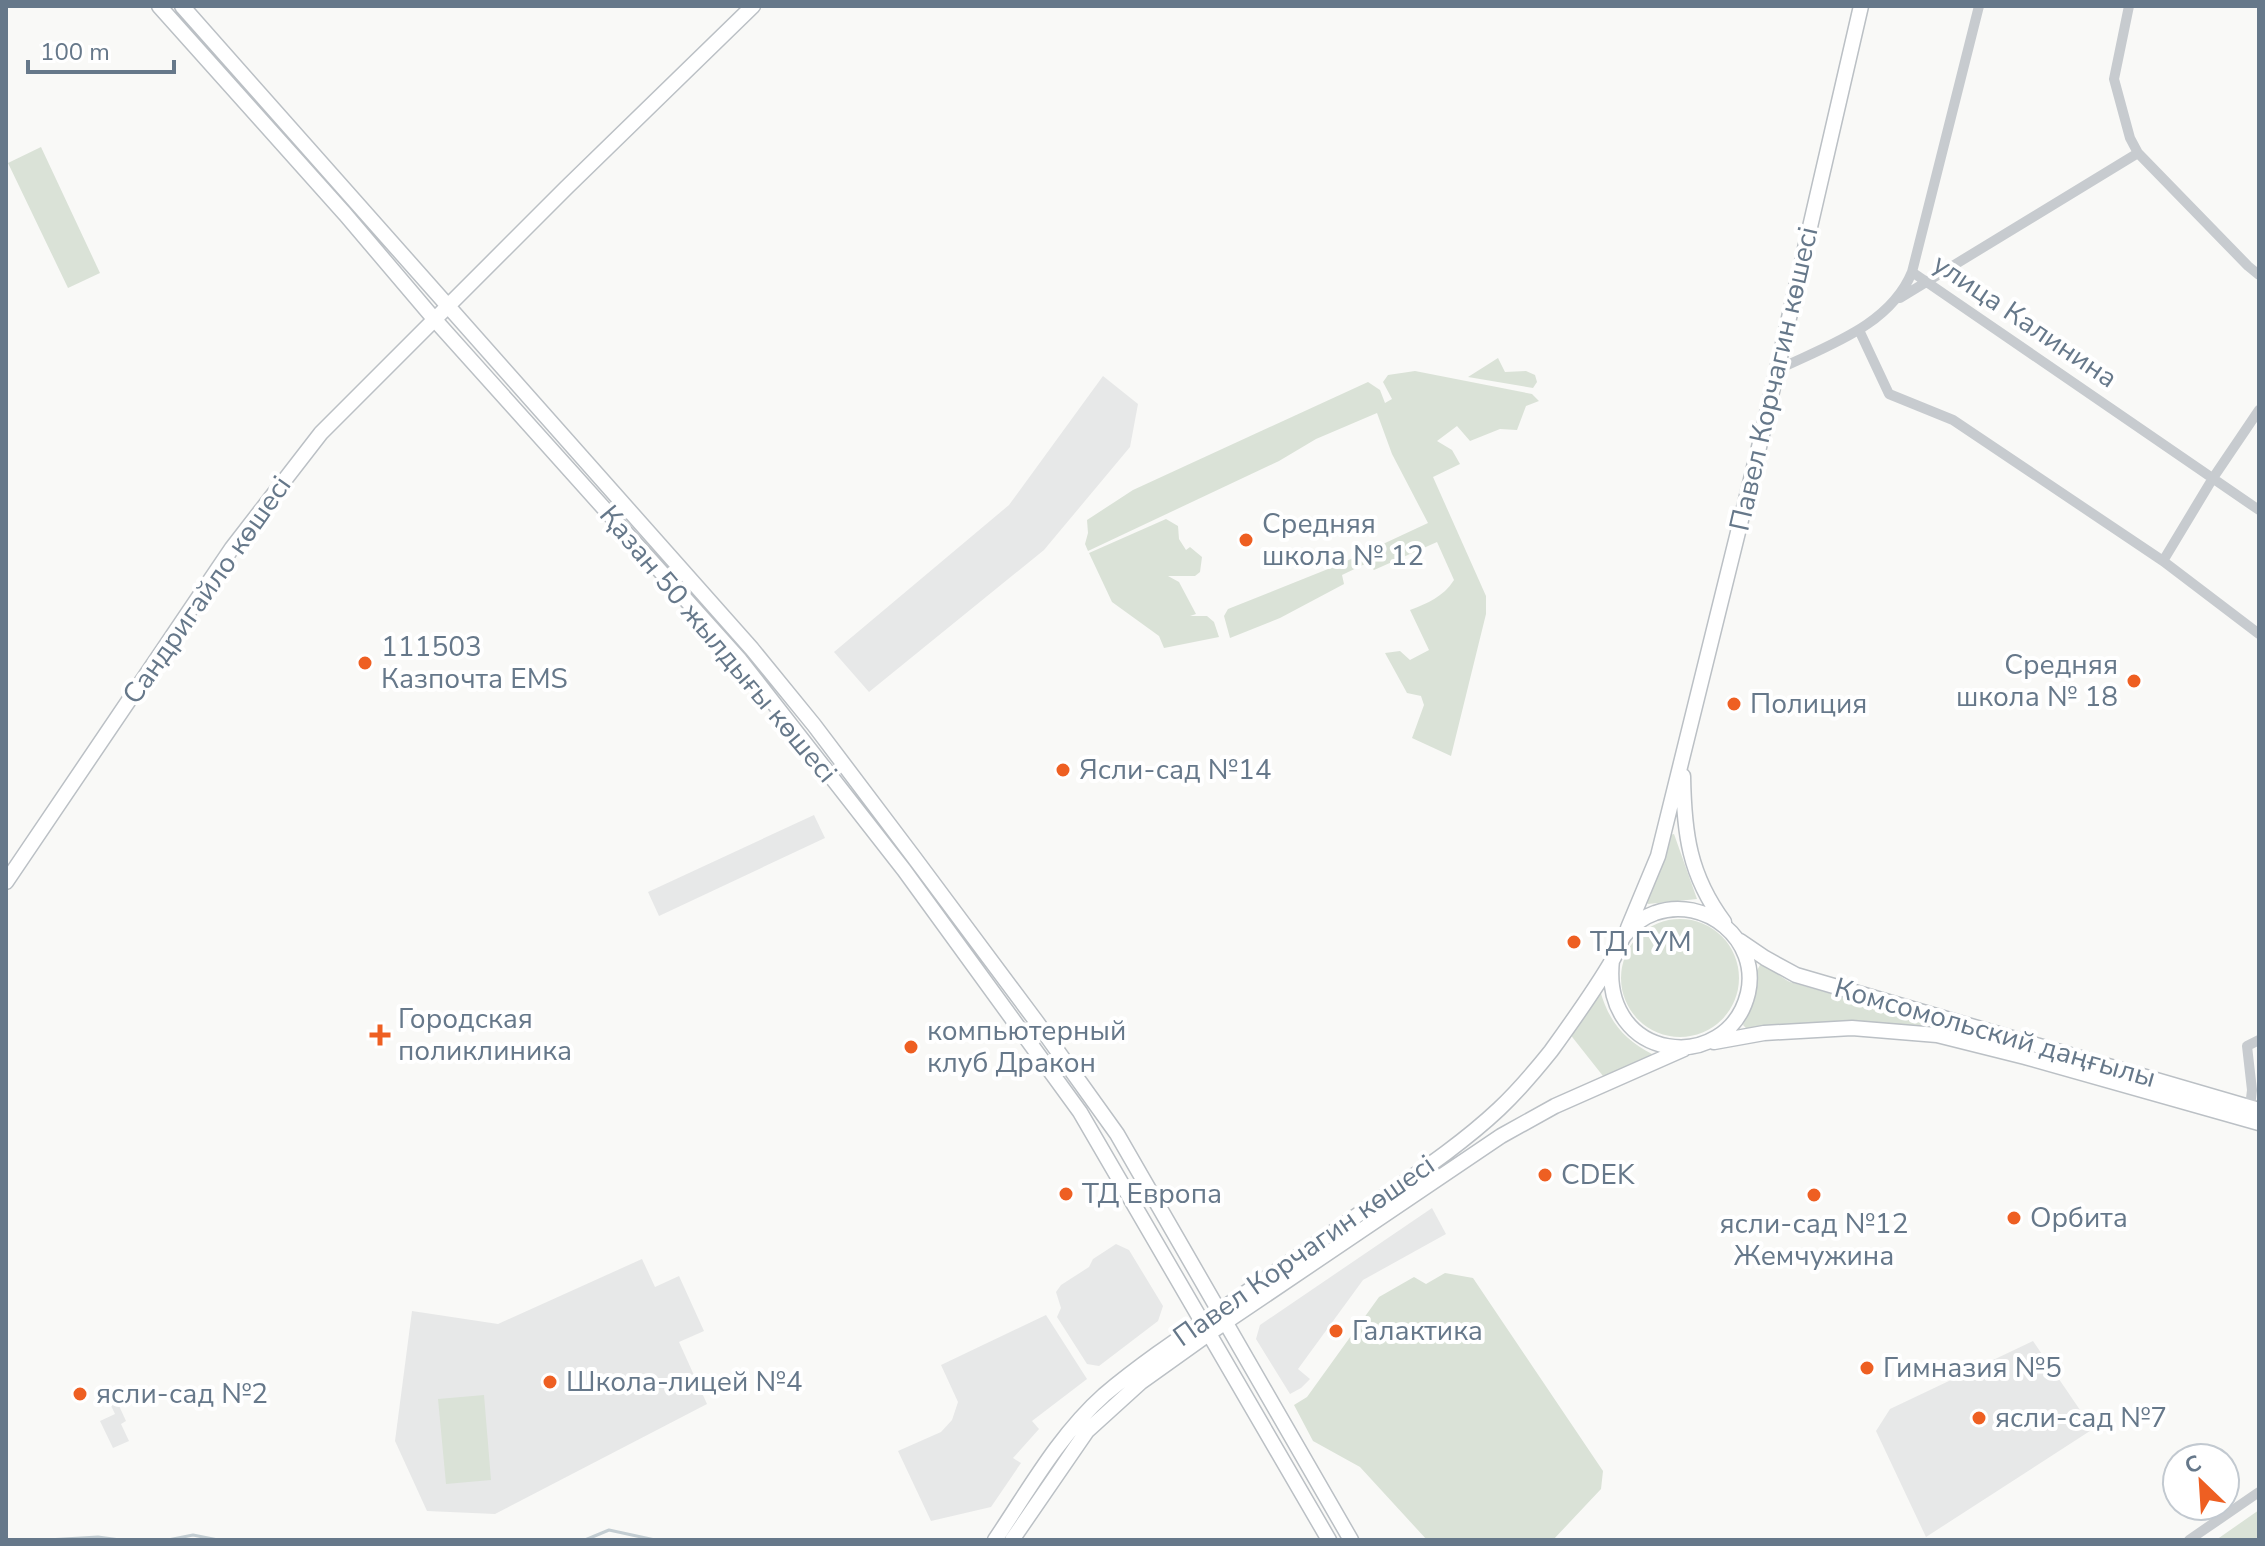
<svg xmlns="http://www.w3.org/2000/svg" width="2265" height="1546" viewBox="0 0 2265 1546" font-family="'Nunito Sans',sans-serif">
  <rect width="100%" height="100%" fill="#f9f9f7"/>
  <path fill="#e7e8e8" d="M1103 376 1138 404 1130 447 1044 550 869 692 834 652 1009 505Z
    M814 815 825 838 659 916 648 892Z
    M1432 1208 1446 1234 1363 1280 1298 1369 1310 1379 1301 1388 1290 1394 1256 1339 1260 1325Z
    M1116 1244 1129 1250 1163 1306 1158 1321 1099 1366 1087 1364 1057 1317 1061 1308 1056 1292 1061 1285 1089 1267 1093 1259Z
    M642 1259 655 1287 679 1276 704 1331 679 1342 707 1404 495 1514 427 1511 395 1441 412 1311 498 1324Z
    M1046 1315 1087 1379 1032 1421 1039 1429 1013 1458 1021 1463 991 1507 931 1521 898 1451 941 1432 952 1420 958 1402 941 1365Z
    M2033 1341 2093 1429 1926 1537 1876 1431 1890 1409Z
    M110 1386 126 1421 121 1424 129 1441 113 1448 100 1421 115 1414 103 1389Z"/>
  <path fill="#dae2d7" d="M41 147 100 273 68 288 8 163Z
    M1498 358 1505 372 1526 371 1535 375 1537 382 1533 388 1468 377Z
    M1415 371 1532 394 1539 401 1526 406 1517 430 1500 429 1470 441 1457 426 1437 441 1452 450 1460 464 1433 477 1486 596V614L1451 756 1412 738 1424 705 1421 696 1407 693 1385 653 1400 651 1410 660 1429 650 1410 610C1428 603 1443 597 1454 580L1437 542 1374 570 1367 563 1342 575 1344 584 1280 618 1230 638 1224 616 1228 609 1338 565 1428 523 1392 454 1377 413 1316 439 1279 461 1088 551 1085 544 1088 533 1087 520 1133 490 1368 382 1380 390 1385 403 1392 399 1383 382 1388 375Z
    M1166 519 1178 526 1179 539 1186 550 1190 547 1202 557 1200 572 1195 576H1168L1179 582 1196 614 1190 616H1207L1214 622 1219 637 1164 648 1159 636 1112 602 1089 553Z
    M1674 834 1697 899 1648 904 1645 900 1669 835Z
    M1621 978a59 59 0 1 1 118 0a59 59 0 1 1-118 0Z
    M1760 965C1770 966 1780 977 1790 982L2037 1052 2035 1056 1962 1036 1749 1031 1743 1025 1754 1001 1755 974Z
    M1600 990C1608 1020 1624 1040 1652 1054L1648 1058 1603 1076 1569 1033Z
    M1445 1273 1473 1278 1603 1471 1601 1489 1553 1540H1427L1360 1467 1313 1441 1294 1405 1307 1397 1379 1297 1414 1277 1426 1284Z
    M484 1395 491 1480 446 1484 438 1399Z
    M2259 1510V1540H2216Z"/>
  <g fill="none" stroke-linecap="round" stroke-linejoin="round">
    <path stroke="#c3cdd2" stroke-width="3" d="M47 1540 98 1537 120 1540
      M168 1540 193 1535 218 1540
      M585 1540 609 1530 655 1540"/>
    <g stroke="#bbc0c5" stroke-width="17">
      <path id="secondary" d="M159 6 345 214 435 320 740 660 904 870 1080 1112 1329 1540
        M182 6 752 649 814 725 913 856 1036 1021 1117 1134 1351 1540
        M1683 776C1684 833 1689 875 1724 922
        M6 882 232 548 321 433 566 188 753 6
        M1628 928 1658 856 1762 435 1861 6
        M1740 941 1765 958 1796 975 2259 1110
        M1714 1042 1764 1033 1852 1028 1937 1035 2025 1057 2259 1123
        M995 1540C1028 1491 1059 1435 1104 1395 1142 1363 1184 1335 1225 1307 1279 1270 1332 1233 1385 1196 1424 1169 1465 1141 1499 1109 1518 1091 1535 1071 1551 1051 1572 1022 1595 990 1613 959 1617 952 1619 943 1624 936 1632 926 1643 917 1655 913 1705 895 1760 940 1748 993 1728 1076 1600 1063 1612 960
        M1012 1540 1087 1431 1141 1382 1211 1332 1501 1136 1555 1106 1684 1049"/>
    </g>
    <path stroke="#c7cbcf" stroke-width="10" d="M2129 6 2114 79 2130 138 2138 153 2248 266 2259 275
      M1912 272 2259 510
      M1900 298 2138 153
      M1859 330 1889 394 1953 420 2163 561 2259 634
      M1777 370C1826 346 1890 326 1912 272L1979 6
      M2163 561 2213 478 2259 410
      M2250 1107 2252 1090 2247 1046 2259 1040
      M2189 1540 2259 1492"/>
    <use href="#secondary" stroke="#fff" stroke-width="14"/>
  </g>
  <g fill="#ee5f22" stroke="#fff" stroke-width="3">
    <circle cx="1246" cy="540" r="8"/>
    <circle cx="365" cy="663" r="8"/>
    <circle cx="2134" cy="681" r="8"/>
    <circle cx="1734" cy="704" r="8"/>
    <circle cx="1063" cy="770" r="8"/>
    <circle cx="1574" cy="942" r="8"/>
    <path d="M376 1023h8v8h8v8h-8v8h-8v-8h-8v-8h8z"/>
    <circle cx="911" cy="1047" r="8"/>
    <circle cx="1545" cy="1175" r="8"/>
    <circle cx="1066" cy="1194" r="8"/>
    <circle cx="1814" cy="1195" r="8"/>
    <circle cx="2014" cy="1218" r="8"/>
    <circle cx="1336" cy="1331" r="8"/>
    <circle cx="1867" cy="1368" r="8"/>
    <circle cx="550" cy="1382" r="8"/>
    <circle cx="80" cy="1394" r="8"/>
    <circle cx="1979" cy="1418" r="8"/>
  </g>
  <g text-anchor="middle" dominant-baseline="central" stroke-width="8" stroke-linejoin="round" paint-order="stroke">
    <g font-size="28" fill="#66788a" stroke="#fff">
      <text transform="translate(2025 321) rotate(34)">улица Калинина</text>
      <text transform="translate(1774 379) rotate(-77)">Павел Корчагин көшесі</text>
      <text transform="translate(207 590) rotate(-55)">Сандригайло көшесі</text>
      <text transform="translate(718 644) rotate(50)">Қазан 50 жылдығы көшесі</text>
      <text transform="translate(1995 1033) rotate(16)">Комсомольский даңғылы</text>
      <text transform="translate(1304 1251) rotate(-35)">Павел Корчагин көшесі</text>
    </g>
    <g font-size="28" fill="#66788a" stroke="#fff" text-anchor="start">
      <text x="1262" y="524">Средняя<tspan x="1262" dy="32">школа № 12</tspan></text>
      <text x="381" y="647">111503<tspan x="381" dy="32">Казпочта EMS</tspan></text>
      <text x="2118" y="665" text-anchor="end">Средняя<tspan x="2118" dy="32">школа № 18</tspan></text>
      <text x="1750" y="704">Полиция</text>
      <text x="1079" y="770">Ясли-сад №14</text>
      <text x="1590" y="942">ТД ГУМ</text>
      <text x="398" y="1019">Городская<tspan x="398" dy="32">поликлиника</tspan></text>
      <text x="927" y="1031">компьютерный<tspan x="927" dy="32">клуб Дракон</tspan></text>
      <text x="1561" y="1175">CDEK</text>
      <text x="1082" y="1194">ТД Европа</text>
      <text x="2030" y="1218">Орбита</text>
      <text x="1814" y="1224" text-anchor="middle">ясли-сад №12<tspan x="1814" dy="32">Жемчужина</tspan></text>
      <text x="1352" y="1331">Галактика</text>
      <text x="1883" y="1368">Гимназия №5</text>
      <text x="566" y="1382">Школа-лицей №4</text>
      <text x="96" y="1394">ясли-сад №2</text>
      <text x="1995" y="1418">ясли-сад №7</text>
    </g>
  </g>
  <rect width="2265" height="1546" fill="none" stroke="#66788a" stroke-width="16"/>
  <g transform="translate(2201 1482) rotate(335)"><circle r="38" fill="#ffffff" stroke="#c2c9d0" stroke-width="2"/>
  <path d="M0-6L14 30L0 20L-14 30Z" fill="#ee5f22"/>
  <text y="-12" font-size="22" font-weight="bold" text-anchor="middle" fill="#66788a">С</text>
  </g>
  <path d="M28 60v12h146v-12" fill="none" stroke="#66788a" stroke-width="4"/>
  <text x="40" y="60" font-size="24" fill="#66788a" stroke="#ffffff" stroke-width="6" paint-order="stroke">100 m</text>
</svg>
